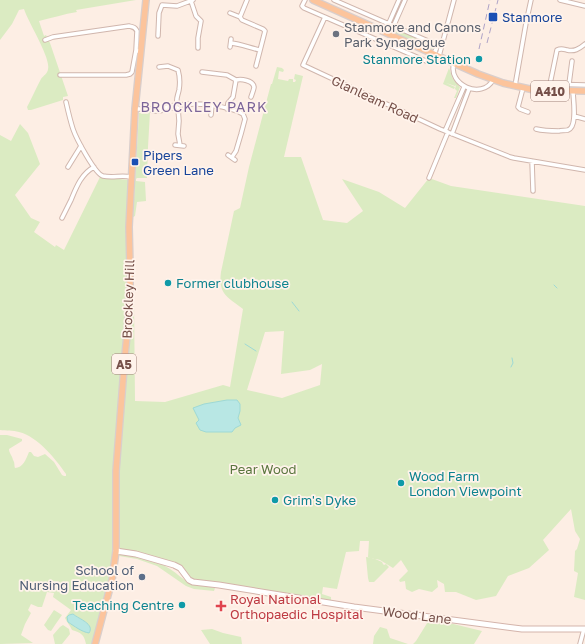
<svg xmlns="http://www.w3.org/2000/svg" width="585" height="644" viewBox="0 0 585 644" font-family="'Golos Text',sans-serif">
  <rect width="100%" height="100%" fill="#fdeee4"/>
  <path fill="#dbebc2" fill-rule="evenodd" d="M0 0H136L76 10 77 12C64 14 52 18 39 21L44 36 46 35 50 43 68 96 63 97V100L31 110H28L27 107C32 98 36 88 41 79 43 76 48 73 48 69 51 58 28 22 24 9L19 10 12 24 0 40Z
    M398 29 433 45 435 47 434 49H431L395 34V30Z
    M277 67 282 68 284 70 283 72 279 71 278 79 288 81 289 79H293V82H295L296 80 294 79 295 74 303 76 284 157H301L323 220 347 223 363 211 342 179 379 192 405 208 429 178 451 186 585 206V600L574 597 578 573 574 571 575 551 577 549 580 539 575 531 571 509 543 540 549 550 529 568 508 576 496 596 476 600 456 592H445L444 584 437 580 438 587 432 592 419 589 412 592 406 589 405 581 400 582 399 580 408 571 401 560 393 568 380 560 368 557 369 541H360L359 551 346 552 337 589 323 587 322 594 331 597V600L192 579 183 569 177 564 142 553 130 550H120L119 475 121 428 132 292H133L134 299 135 401 165 402 223 385 230 387 243 309C227 297 218 294 221 272L234 211 240 208 249 167 271 84H272ZM284 331 281 374 310 370 322 364 320 385 282 398 247 390 265 332Z
    M449 68 453 79 460 87 456 98H454L457 91 455 89 456 85 455 86 446 83 455 87 454 89 443 84Z
    M150 112 148 147 147 178H137L136 179V181L145 182 146 201 137 202 135 216 133 217 139 113Z
    M20 124 28 133 40 164 15 195 31 218 40 222 34 232 55 247 56 245 64 250 100 177 129 180 127 213 129 268 125 330 116 428 114 471V547L107 591 93 644H86C84 634 81 633 72 630 70 625 67 623 65 618L71 610 53 597 54 593 47 592 42 607H38L31 604 28 610 31 613 25 624 21 635 33 643 0 644V435H7L22 439V441L9 449C9 453 12 455 13 460 15 463 14 465 15 468 23 468 26 459 29 452H31L34 456 38 457 45 454 54 462 62 475 64 476H66V474C55 458 38 437 19 432 13 430 6 431 0 430V135L11 141ZM73 614 87 623 84 631 75 627 67 617 69 615Z
    M120 554C137 555 155 559 170 569 177 573 183 580 190 583 197 586 207 586 215 588L214 591 194 589 186 586 157 566 137 559 119 556Z
    M366 557 373 558 382 562 383 564 384 565 386 564 389 567 374 582H369L368 578Z
    M54 610 62 615 55 625 51 631 48 630 44 625Z
    M429 620 441 621 482 631 474 644H413L416 641Z
    M63 625 69 629 70 634 62 644H55L53 635 60 627Z
    M380 627 387 629 390 638 408 644H373L374 636Z
    M212 629 223 633 241 637 242 644H210L201 630Z"/>
  <path fill="#b8e7e4" stroke="#9ed9d5" d="M227 400H237L240 404V411L238 418 241 425 235 428 232 432H206L200 430 196 423 199 420 193 408 204 404Z
    M73 614C79 619 95 624 89 633 82 632 74 626 68 622L67 617 69 615Z"/>
  <g fill="none" stroke-linecap="round" stroke-linejoin="round">
    <path stroke="#9ed9d5" stroke-width="1" d="M554 285 557 288
      M292 302 299 311
      M245 344 256 351
      M511 367 513 363 512 358"/>
    <g stroke="#d0b6ad" stroke-width="5.5">
      <path id="street" d="M305 0 302 6 304 8 426 61H429L433 53
        M334 0 435 44 437 47 434 54
        M560 0 585 6
        M191 1 196 16 201 21 198 38V48
        M230 13 240 17 247 0
        M240 17 242 20 263 29 265 31 256 66
        M325 17 303 65 440 129 510 157 514 158 585 170
        M385 32 399 0
        M390 34 405 0
        M158 36 159 13 162 5 177 6 193 0
        M45 40 53 37 129 26C133 27 135 27 137 31L136 50
        M231 43C241 44 250 48 260 50
        M230 47 231 39
        M439 56 454 0
        M454 63C447 85 482 100 493 80
        M159 67 168 66 178 70C180 77 180 84 179 90 178 95 176 98 177 103
        M202 72 227 75 236 80 233 97 228 103 227 109
        M60 75H126L130 74 132 72 136 50 138 51
        M236 80C241 79 253 80 254 87 254 89 252 94 251 97
        M550 84 557 50C561 48 563 49 567 50 574 52 579 49 585 44
        M569 84 572 61
        M515 86 526 23 531 0
        M550 86V84L585 85
        M523 88 518 107 520 109 528 112
        M66 102C68 111 70 120 73 129 76 138 95 174 103 176 112 178 122 175 131 177
        M180 105C196 102 229 106 243 114L245 119 241 134 236 151 232 157
        M178 108 179 121 178 134 180 145
        M135 109H150L153 111H159L176 107
        M150 109 155 107 162 108 176 105
        M211 115 212 105
        M574 116 585 119
        M536 129C544 131 551 131 559 131 561 130 565 131 568 130 578 127 573 99 573 91
        M445 131 464 87
        M452 134 469 89
        M175 145 184 146
        M228 155 235 160
        M532 161 533 191
        M68 167 81 146
        M429 178 448 132
        M62 218C65 212 68 206 71 200 76 188 81 174 94 167
        M580 644 584 629"/>
    </g>
    <g stroke="#d4b4ab" stroke-width="7">
      <path id="secondary" d="M116 551 136 554 174 565 180 568 189 580 193 582 219 585 354 607 522 629H585"/>
    </g>
    <g stroke="#d9cecc" stroke-width="8">
      <path id="primary" d="M313 0 478 74 503 83 534 90 585 91
        M95 644 112 580 116 551V471L125 355 127 335 130 290V267L129 227 135 109 146 0"/>
    </g>
    <use href="#street" stroke="#fff" stroke-width="3.5"/>
    <use href="#secondary" stroke="#fff" stroke-width="5"/>
    <use href="#primary" stroke="#fcc49c" stroke-width="5.5"/>
    <path stroke="#aea3c7" stroke-width="1" stroke-dasharray="6 4" stroke-linecap="butt" d="M487 43 498 0
      M479 49 490 0"/>
  </g>
  <g fill="#1a4fb4" stroke="#fff3eb" stroke-width="1.5">
    <rect x="488" y="12" width="10" height="10" rx="2"/>
    <rect x="131" y="158" width="8" height="8" rx="2"/>
  </g>
  <circle fill="#6b7280" stroke="#fff3eb" stroke-width="1.5" cx="336" cy="34" r="4"/>
  <g fill="#0f9aa8" stroke="#fff3eb" stroke-width="1.5">
    <circle cx="479" cy="59" r="4"/>
    <circle cx="168" cy="283" r="4"/>
    <circle cx="401" cy="483" r="4"/>
    <circle cx="275" cy="500" r="4"/>
    <circle cx="182" cy="605" r="4"/>
  </g>
  <circle fill="#5c6f8a" stroke="#fff3eb" stroke-width="1.5" cx="142" cy="577" r="4"/>
  <path fill="#e0444e" stroke="#fff3eb" stroke-width="1.5" d="M219 600h4v4h4v4h-4v4h-4v-4h-4v-4h4z"/>
  <g text-anchor="middle" dominant-baseline="central" stroke-width="3.5" stroke-linejoin="round" paint-order="stroke">
    <g fill="#fff3eb" stroke="#9f817a" stroke-width="1">
      <rect x="531" y="81" width="38" height="20" rx="3"/>
      <rect x="112" y="354" width="24" height="20" rx="3"/>
    </g>
    <g font-size="12" font-weight="bold" fill="#765049">
      <text x="550" y="91">A410</text>
      <text x="124" y="364">A5</text>
    </g>
    <g font-size="13" fill="#164399" stroke="#fff3eb" text-anchor="start">
      <text x="502" y="17">Stanmore</text>
      <text x="143" y="155">Pipers<tspan x="143" dy="15">Green Lane</tspan></text>
    </g>
    <g font-size="13" fill="#5b616d" stroke="#fff3eb" text-anchor="start">
      <text x="344" y="27">Stanmore and Canons<tspan x="344" dy="15">Park Synagogue</tspan></text>
    </g>
    <g font-size="13" fill="#0d838f" stroke="#fff3eb" text-anchor="start">
      <text x="471" y="59" text-anchor="end">Stanmore Station</text>
      <text x="176" y="283">Former clubhouse</text>
      <text x="409" y="476">Wood Farm<tspan x="409" dy="15">London Viewpoint</tspan></text>
      <text x="283" y="500">Grim's Dyke</text>
      <text x="174" y="605" text-anchor="end">Teaching Centre</text>
    </g>
    <g font-size="13" fill="#765049" stroke="#fff3eb">
      <text transform="translate(375 99) rotate(25)">Glanleam Road</text>
      <text transform="translate(128 299) rotate(-88)">Brockley Hill</text>
      <text transform="translate(417 615) rotate(7)">Wood Lane</text>
    </g>
    <g font-size="13" fill="#5a763e" stroke="#fff3eb">
      <text x="263" y="469">Pear Wood</text>
    </g>
    <g font-size="13" fill="#4e5e75" stroke="#fff3eb" text-anchor="end">
      <text x="134" y="570">School of<tspan x="134" dy="15">Nursing Education</tspan></text>
    </g>
    <g font-size="13" fill="#be3a42" stroke="#fff3eb" text-anchor="start">
      <text x="230" y="599">Royal National<tspan x="230" dy="15">Orthopaedic Hospital</tspan></text>
    </g>
    <g font-size="14" letter-spacing="1" fill="#7c6599" stroke="#fff3eb">
      <text x="204" y="106">BROCKLEY PARK</text>
    </g>
  </g>
</svg>
